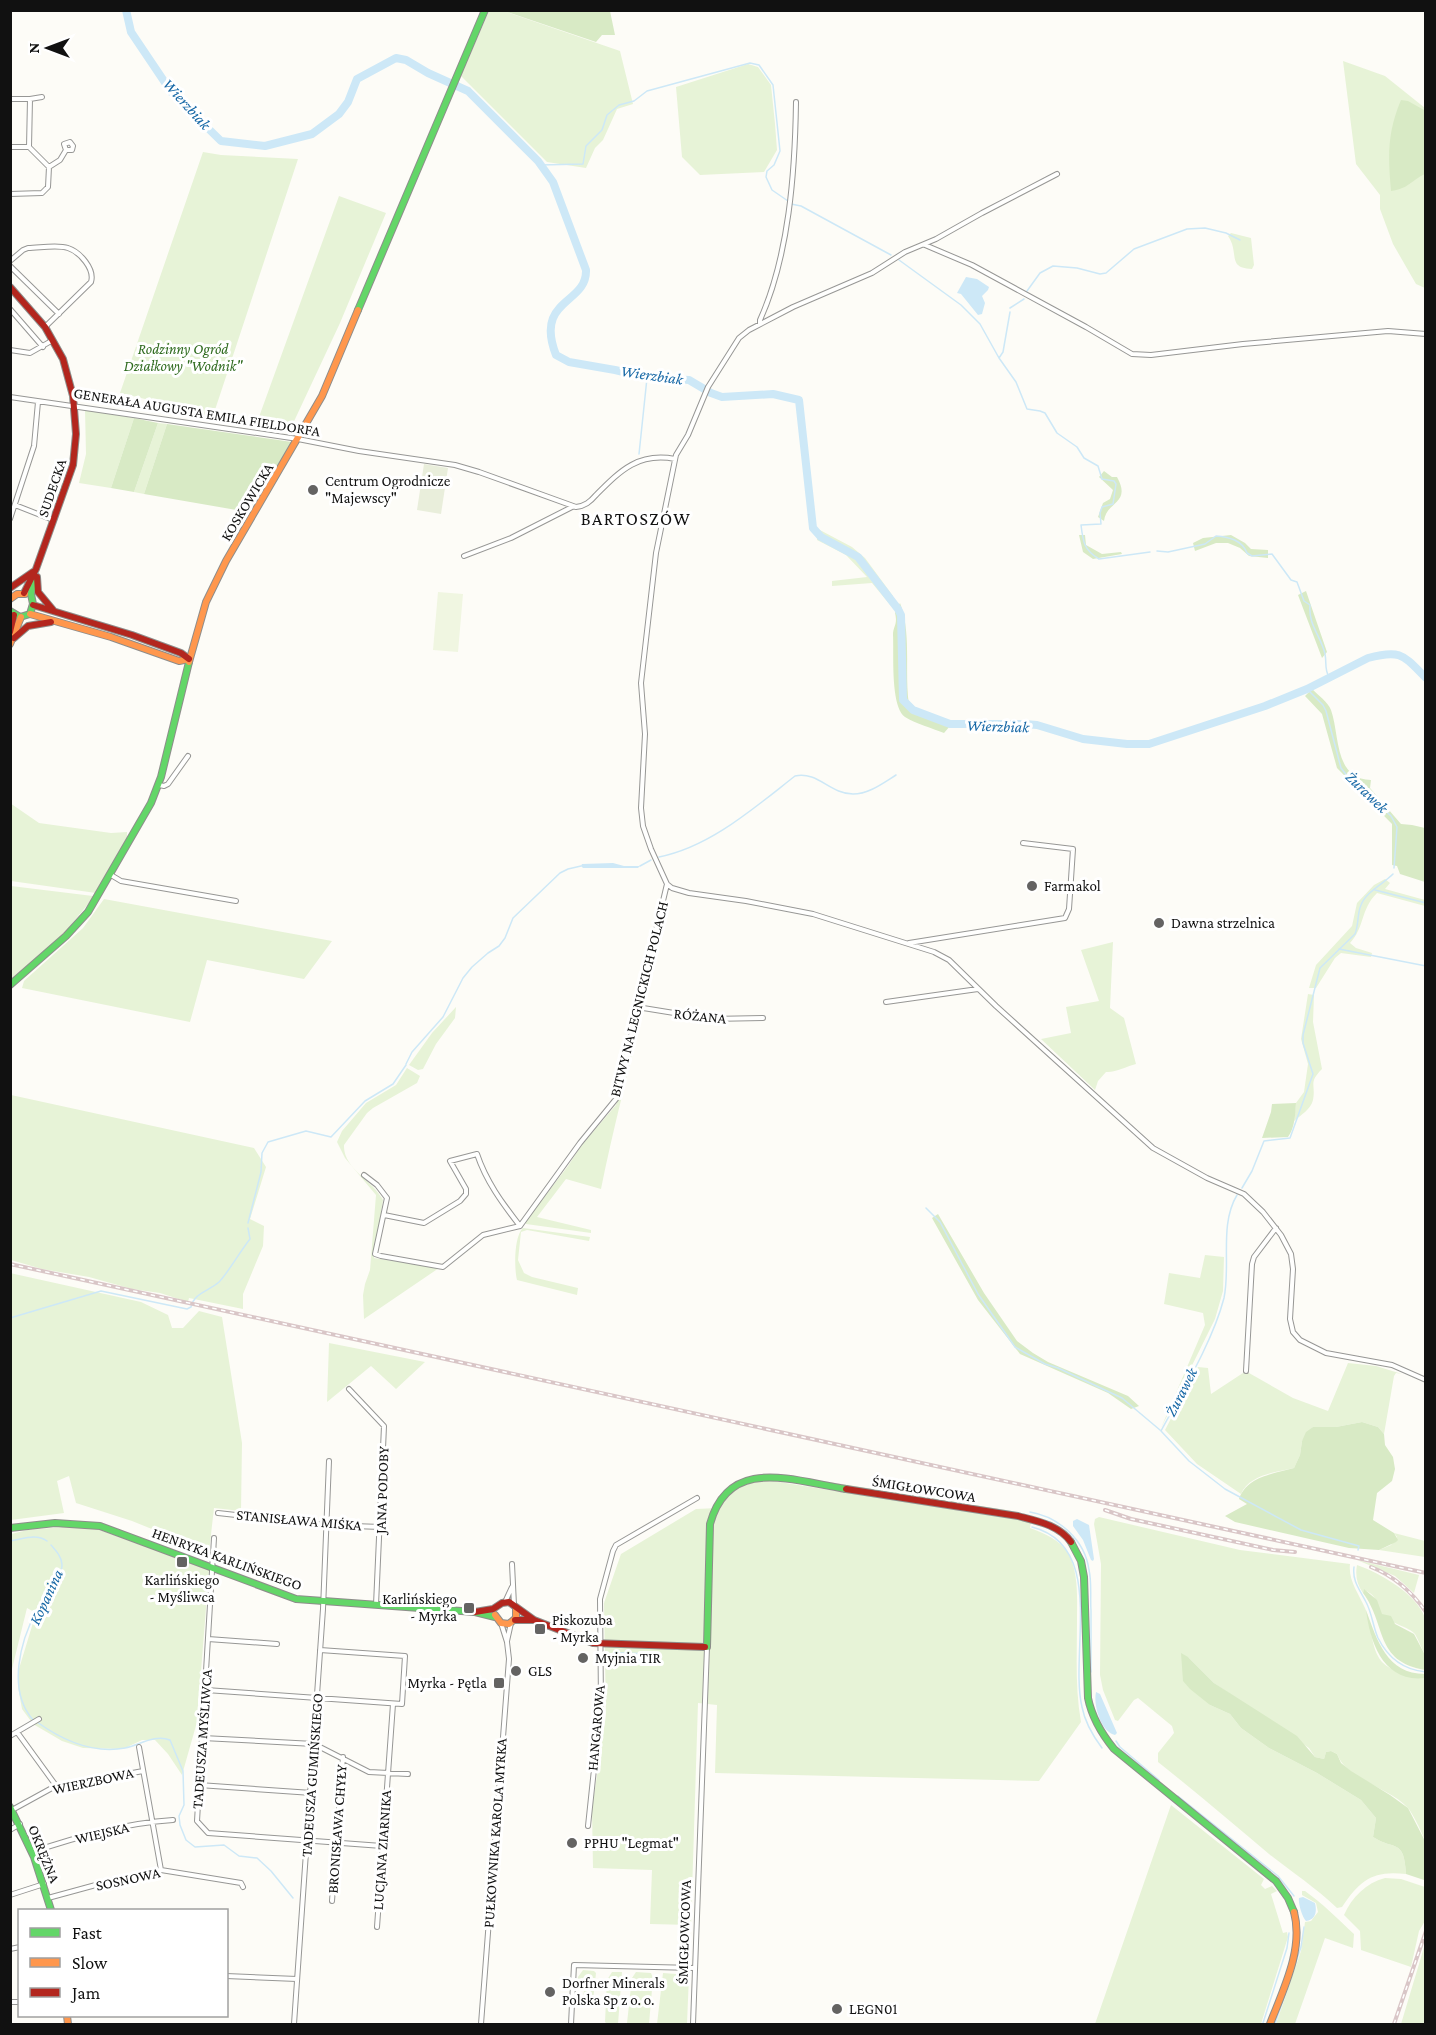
<svg xmlns="http://www.w3.org/2000/svg" width="1436" height="2035" viewBox="0 0 1436 2035" font-family="'Crimson Pro',serif">
  <rect width="100%" height="100%" fill="#fdfcf7"/>
  <path fill="#e7f3d7" d="M489 11H504L620 51 633 104 617 109 603 140 595 148 586 168 547 162 461 76Z
    M1343 61 1385 76 1425 108V288L1416 284 1393 244 1380 209V195L1356 164Z
    M748 64 758 67 771 85 775 124 777 150 764 172 700 175 682 157 676 87Z
    M203 152 221 155 298 159 211 422 163 413 166 404 120 393Z
    M339 196 386 213 340 323 289 432 255 428Z
    M1231 233 1251 238 1254 265 1252 269C1226 268 1240 253 1228 236Z
    M85 410 134 418 111 488 79 483 86 454Z
    M158 423 167 424 144 494 134 492Z
    M818 529 852 547 865 558 893 596 891 606 872 583 832 586V581L867 577 846 555 817 540Z
    M10 803 39 823 111 833 127 832V840L96 893 11 881Z
    M1385 879 1390 883 1385 889 1425 900V906L1377 893C1360 910 1365 927 1350 943L1356 948 1372 953 1371 957 1341 953 1335 958 1316 988H1309L1316 965 1352 926 1357 903 1374 885Z
    M11 886 93 896V898L66 931 11 980Z
    M104 899 332 941 304 979 207 960 190 1022 22 988 24 981 83 928Z
    M1113 942 1110 1008 1124 1018 1136 1064C1127 1066 1115 1073 1106 1072L1098 1081 1095 1090 1041 1039 1071 1033 1066 1007 1099 1001 1081 950Z
    M1308 994 1314 995 1313 1022 1322 1069C1308 1083 1316 1084 1313 1100 1311 1109 1301 1115 1294 1121L1296 1103 1304 1092 1308 1064 1301 1039Z
    M456 1007 455 1018 436 1044 423 1069 418 1070 409 1065 432 1033Z
    M640 1010 642 1011C629 1070 613 1129 601 1189L566 1179 537 1217 591 1230V1233L526 1224 525 1222 568 1166 581 1146 616 1105 626 1071Z
    M407 1068 420 1076 417 1083 373 1108 367 1113 344 1145C343 1169 374 1181 383 1200L374 1258 439 1268 364 1319 363 1295 365 1284 370 1270 376 1195 345 1158 337 1142 342 1131 366 1103 396 1085Z
    M11 1095 254 1148 266 1167 250 1219 264 1226 263 1246 243 1294V1309L189 1298 188 1302 160 1293 132 1289 89 1277 42 1269 11 1260Z
    M523 1228 590 1237 589 1241 527 1230 521 1232 518 1260 524 1273 532 1277 578 1288 577 1295 517 1280C514 1268 514 1236 523 1228Z
    M1205 1255 1224 1257 1223 1291 1215 1319 1161 1428 1205 1325 1203 1313 1164 1304 1169 1273 1200 1278Z
    M10 1273 141 1302 168 1315 172 1328H183L199 1311 222 1317 242 1443 241 1511 214 1508 209 1552 132 1521 76 1503 69 1476 57 1481 64 1513 11 1520Z
    M329 1343 425 1362 396 1389 371 1366 327 1402Z
    M1348 1363 1376 1366 1402 1374 1396 1373 1394 1376 1384 1434 1378 1427 1362 1422 1336 1427H1313L1302 1441 1300 1455 1294 1468C1276 1472 1249 1475 1241 1494L1197 1464 1165 1430 1198 1367 1208 1368 1211 1394 1243 1373H1249L1293 1398 1328 1411Z
    M792 1476 1013 1511 932 1501Z
    M761 1479 1031 1522 1030 1528C1044 1533 1060 1540 1068 1553 1079 1572 1077 1599 1077 1621 1077 1655 1075 1689 1081 1722L1039 1781 715 1773 717 1705 698 1703 691 1925 650 1924 652 1870 593 1868 592 1809 606 1715 604 1603 621 1554 696 1509 718 1508C726 1491 743 1481 761 1479Z
    M1099 1517 1240 1550 1350 1564C1348 1581 1359 1594 1365 1608 1372 1624 1370 1648 1382 1662 1392 1672 1408 1674 1421 1678H1425V1841C1422 1832 1413 1814 1408 1808 1389 1787 1347 1780 1337 1754L1331 1751 1326 1752 1324 1759 1315 1757 1309 1748 1214 1683 1188 1657 1210 1705 1230 1714 1241 1728 1269 1748 1317 1773 1361 1800 1376 1818 1373 1837C1395 1851 1404 1838 1406 1874 1373 1870 1360 1880 1342 1907L1337 1908C1316 1888 1292 1872 1269 1854 1232 1823 1196 1792 1158 1762V1753L1174 1733 1172 1726 1138 1698 1134 1700 1118 1721 1115 1720 1103 1690 1100 1675 1101 1564 1094 1524 1095 1519Z
    M86 1525 209 1570 197 1722 182 1775 168 1754 155 1740H142L123 1749 83 1748 62 1741 33 1724 22 1709 18 1687V1672L36 1613 27 1608 11 1673V1534L28 1530Z
    M1394 1533 1425 1541V1557L1379 1550 1391 1545 1397 1537Z
    M1357 1560 1419 1575 1414 1593 1395 1576Z
    M1357 1565C1380 1573 1417 1594 1425 1618 1429 1628 1425 1645 1425 1655 1422 1649 1419 1641 1415 1634 1409 1627 1390 1623 1382 1615 1373 1605 1381 1597 1364 1590L1363 1593C1357 1585 1355 1575 1357 1565Z
    M1171 1805 1264 1879 1261 1885 1265 1889 1272 1886 1277 1891 1271 1894 1283 1933 1287 1932 1288 1937 1261 2024H1095Z
    M1385 1878 1401 1879 1425 1887V1921L1419 1931 1411 1967 1361 1950 1360 1931 1344 1915C1352 1897 1366 1883 1385 1878Z
    M1302 1891H1305C1323 1904 1338 1919 1354 1934L1353 1948 1325 1938 1295 2024H1276L1301 1951 1305 1922 1311 1921 1318 1912 1316 1903 1302 1895Z
    M1425 1944V2024H1401Z
    M583 1970 594 1971 596 1973 593 2001H583L584 1990 577 1989 578 1977Z
    M612 1972H622L618 2024H607L605 2022 607 1980Z
    M636 1972 651 1973 653 1978 649 2024 627 2023 632 1978Z
    M663 1973 689 1975 687 2024H657Z"/>
  <path fill="#d8eac5" d="M504 11H610L615 35H602L596 42Z
    M1401 100 1408 101 1424 110 1425 115V174C1410 181 1410 188 1391 191 1388 156 1387 133 1401 100Z
    M134 418 158 423 134 492 111 488Z
    M167 424 292 442 248 512 144 494Z
    M1104 471 1112 477H1117C1132 504 1106 501 1104 521L1098 517 1103 503 1110 499 1113 490 1099 477Z
    M1079 535H1085L1086 545 1102 554 1121 552 1122 554 1093 559 1083 552Z
    M1231 535 1245 543 1251 549 1268 550V558L1249 556 1240 548 1228 543H1216L1195 551 1193 543 1203 538Z
    M1306 591 1327 652 1322 658 1298 595Z
    M900 603C912 635 904 671 909 705L930 718 950 726 944 733C932 728 916 724 905 717 890 707 894 652 893 635 893 626 898 625 895 613Z
    M1312 689C1318 695 1328 702 1331 710 1340 736 1334 779 1371 780L1370 788 1401 824 1412 825 1425 828V882L1400 874 1397 866 1392 865V824L1337 768 1322 714 1305 696Z
    M1296 1103C1295 1115 1295 1127 1288 1137L1262 1138 1271 1112 1272 1104Z
    M938 1214 984 1293 1017 1341 1033 1353 1048 1362 1128 1396 1139 1406 1131 1409 1108 1393 1020 1354 978 1300 932 1218Z
    M1362 1422 1378 1427 1384 1434 1385 1445 1393 1457 1395 1469 1392 1481 1377 1493 1373 1520 1394 1533 1398 1540 1396 1542 1379 1550 1349 1548 1235 1522 1225 1516 1247 1504 1239 1499C1247 1476 1273 1474 1294 1468L1300 1455 1302 1441 1306 1432 1313 1427H1336Z
    M1364 1589 1377 1600 1382 1614 1391 1616 1395 1624 1414 1634 1425 1655V1670C1374 1661 1387 1625 1363 1593Z
    M1366 1610C1377 1640 1387 1674 1425 1674V1678C1384 1683 1370 1643 1366 1610Z
    M1181 1653 1188 1657 1214 1683 1297 1736 1315 1757 1324 1759 1326 1752 1331 1751 1337 1754 1341 1763 1351 1771 1390 1795 1408 1808 1425 1841 1424 1880 1406 1874C1404 1838 1395 1851 1373 1837L1376 1818 1361 1800 1317 1773 1269 1748 1241 1728 1230 1714 1210 1705 1190 1689 1183 1681Z"/>
  <path fill="#e9eedb" d="M424 464 448 468 441 514 417 510Z"/>
  <path fill="#f0f6e1" d="M438 592 463 594 458 652 433 650Z"/>
  <path fill="#cde8f7" d="M966 277 977 279 989 287 988 290 982 296 985 303 982 314 978 315 961 294 957 293Z
    M613 863 624 866H640L638 868H583L581 866 582 864Z
    M1077 1519 1089 1525 1094 1559 1093 1561 1091 1560 1083 1540 1073 1526V1521Z
    M614 1652 648 1653 647 1662 614 1661Z
    M1096 1692 1100 1694 1117 1733 1115 1735C1101 1732 1093 1705 1096 1692Z
    M1303 1897 1315 1903C1317 1911 1316 1920 1306 1921 1302 1917 1298 1903 1299 1898Z"/>
  <g fill="none" stroke-linecap="round" stroke-linejoin="round">
    <path stroke="#cde8f7" stroke-width="1.5" d="M540 165 583 164 586 146 602 130 607 115 619 105 634 101 647 91 750 63 759 65 773 85 780 151 774 165 767 171 766 177 772 190 788 201
      M791 204 801 206 891 255
      M899 260 961 305 980 324 999 358 1003 352 1010 312
      M1027 291 1040 273 1053 266 1077 268 1100 274 1106 273 1134 249 1187 229 1205 228 1226 233 1240 240
      M1010 308 1024 299
      M999 358 1016 382 1027 409 1040 411 1045 413 1057 433 1077 447 1084 458 1098 466 1102 479 1114 481 1116 484 1113 504 1102 507 1100 513 1101 524 1081 525C1083 542 1084 550 1099 559L1150 552
      M639 454 647 378
      M1157 551 1168 552 1205 544 1216 536C1229 537 1242 540 1247 553L1252 556 1272 554 1291 580 1297 582 1304 601 1310 605C1308 625 1321 636 1325 654 1327 664 1324 668 1329 677
      M1307 689 1323 705 1326 711 1341 768 1348 777 1391 816 1397 827 1394 868
      M659 857C710 847 754 808 795 776 818 771 830 794 853 794 869 794 883 783 896 775
      M640 866 651 860
      M1375 890 1426 903
      M1339 949 1426 966
      M406 1064 412 1052 443 1017 463 978 472 967 488 953 499 946 505 938 513 918 560 873 568 869 581 866
      M1242 1188 1252 1171 1264 1141 1290 1138 1313 1074 1303 1043V1035L1320 968 1355 934C1359 924 1357 914 1361 905 1366 892 1383 884 1393 874
      M1237 1195C1219 1225 1231 1265 1224 1298 1213 1341 1182 1392 1161 1431L1189 1461 1225 1489 1301 1530 1359 1546 1358 1550
      M926 1208 940 1222 978 1294 1015 1347 1045 1364 1058 1368 1122 1398 1160 1430
      M248 1223 261 1172 262 1153 268 1142 306 1131 331 1137 365 1101 393 1084 406 1065
      M10 1318 101 1291 187 1309 191 1307C194 1293 209 1291 219 1282 228 1273 241 1250 250 1239L248 1228
      M1030 1512C1059 1517 1085 1540 1089 1570 1092 1583 1090 1597 1091 1611 1091 1631 1091 1651 1091 1672
      M1032 1527C1107 1546 1069 1652 1082 1707 1085 1723 1093 1736 1102 1748
      M10 1541C23 1539 36 1533 47 1541
      M1354 1567C1352 1581 1360 1590 1366 1602 1372 1613 1373 1627 1378 1638 1388 1658 1404 1670 1426 1672
      M33 1720C7 1690 20 1641 37 1610 44 1598 62 1578 62 1565 62 1557 56 1551 51 1545
      M37 1722C62 1740 93 1754 125 1748 140 1745 154 1734 170 1740L183 1771 184 1805 179 1816 180 1825 186 1840 195 1847 224 1845 239 1856 257 1858 271 1871 293 1898
      M1116 1741 1120 1747 1159 1780
      M1178 1796 1278 1876 1294 1896
      M1263 2023 1287 1948 1289 1933
      M1275 2024 1301 1947 1304 1927"/>
    <path stroke="#cde8f7" stroke-width="8" d="M126 10 131 32 172 93 221 141 265 146 312 134 339 114 348 102 357 79 396 58 406 60 428 73 468 91 538 161 553 182 586 270C587 305 534 298 556 355L569 362 615 370 649 378 689 380 711 393 722 397 773 394 799 400 813 528 821 537 858 557 898 609 901 615 903 700 913 710 950 724H1025L1037 725 1083 739 1127 744H1149L1265 706 1307 689 1368 658C1401 649 1403 655 1426 678"/>
    <g stroke="#979795" stroke-width="6">
      <path id="street" d="M10 99H30L29 147
        M30 99 42 97
        M10 147H29
        M29 147 49 167
        M1057 174 982 213 936 239 905 252 872 273 793 307 749 330 739 338 708 387 688 435 676 455 656 553 641 683 645 734 641 808 643 826 651 849 667 884 672 888 689 893 746 901 813 914 934 952 949 960 996 1006 1153 1148 1207 1178 1244 1194 1263 1212 1281 1235 1291 1254 1293 1269 1290 1319 1293 1332 1300 1340 1326 1353 1392 1365 1426 1380
        M10 194 42 193 48 187 49 167 60 160 66 150H72L73 146 70 142 64 144 66 150
        M925 245 972 265 1086 327 1132 354 1151 355 1243 344 1388 331 1426 334
        M10 261 23 250 28 248C39 248 57 244 68 248 80 252 95 269 91 282L45 327
        M10 266 59 314
        M10 309 43 347
        M760 324V320C789 256 795 172 796 102
        M10 350 30 353 53 340
        M10 397 298 439 359 451 455 465 479 472 576 507C585 506 590 502 596 495 620 471 638 452 675 459
        M15 505 53 520
        M10 519 34 446 38 402
        M464 556 511 538 572 507
        M159 785 164 786 168 784 188 756
        M111 875 121 881 236 901
        M909 943 1065 918 1069 909 1073 849 1023 843
        M886 1002 978 989
        M637 1007 711 1019 763 1018
        M364 1175 377 1185 387 1198 375 1254 381 1256 443 1267 483 1235 520 1226
        M384 1215 424 1223 460 1201 466 1194V1189L450 1161 477 1154C486 1181 502 1203 520 1226
        M520 1226 580 1143 616 1099 667 884
        M1246 1371 1252 1264 1254 1257 1276 1228
        M349 1389 384 1426 376 1605
        M218 1513 326 1525 381 1527
        M214 1538 197 1821 208 1833 382 1846
        M512 1564 514 1605
        M505 1602 512 1587
        M208 1639 277 1644
        M507 1641 511 1623
        M206 1690 402 1704 405 1656 320 1650
        M17 1732 57 1787
        M10 1736 39 1719
        M203 1738 314 1744 369 1772 408 1774
        M139 1747 161 1870
        M199 1785 312 1793
        M12 1810 52 1788 143 1771
        M588 1826 601 1703 600 1599 613 1551 616 1545 697 1498
        M10 1830 20 1824
        M32 1852C77 1837 125 1823 173 1820
        M10 1895 44 1884
        M48 1898 114 1880 161 1870 241 1883 243 1887
        M332 1901 343 1757
        M377 1927 393 1704
        M10 1949 20 1947
        M226 1976 297 1979
        M10 2002H20
        M294 2024 323 1609 329 1461
        M481 2024 509 1659 507 1642 501 1623
        M571 2024 574 1965 694 1968
        M693 2024 707 1647"/>
    </g>
    <g stroke="#8e8d8b" stroke-width="8">
      <path id="fast" d="M358 310 485 10
        M10 611 20 617 30 614 33 604 31 594 34 576
        M10 985 66 936 88 912 151 803 161 777 189 662
        M10 1528 55 1523 100 1526 296 1599 475 1612 495 1617
        M1071 1542 1081 1561 1084 1577 1088 1698C1092 1718 1101 1733 1114 1749L1276 1881 1288 1898 1294 1912
        M705 1647H707L710 1524C729 1455 793 1481 846 1489
        M10 1807 34 1857 51 1910"/>
    </g>
    <g stroke="#8e8d8b" stroke-width="8">
      <path id="slow" d="M10 599 17 594H25
        M30 614 111 637 179 661 189 659
        M10 644 21 617
        M189 662 206 602 226 561 322 396 358 310
        M495 1615 501 1623 509 1624 516 1618V1609
        M67 2016 68 2024
        M1270 2024C1283 1990 1304 1949 1294 1912"/>
    </g>
    <g stroke="#8e8d8b" stroke-width="8">
      <path id="jam" d="M10 287 45 327 63 359 73 396 76 434 73 465 36 569 24 593
        M37 577 38 592 53 610
        M10 588 33 572
        M33 605 132 635 181 653 189 659
        M10 632 14 615
        M14 638 28 626 51 622
        M846 1489 1018 1516C1037 1521 1059 1525 1071 1542
        M475 1612 493 1609 502 1603 509 1602 534 1620 593 1643 705 1647
        M515 1620H534"/>
    </g>
    <use href="#street" stroke="#fffffe" stroke-width="4"/>
    <use href="#fast" stroke="#63d668" stroke-width="6"/>
    <use href="#slow" stroke="#ff974d" stroke-width="6"/>
    <use href="#jam" stroke="#b3261e" stroke-width="6"/>
    <g stroke="#d9c6c7" stroke-width="4">
      <path id="rail" d="M10 1264 1426 1573
        M1105 1510 1131 1519 1273 1550 1295 1552
        M1371 1567C1394 1576 1412 1592 1426 1612
        M1394 2024 1426 1931"/>
    </g>
    <use href="#rail" stroke="#fff" stroke-width="1.5" stroke-dasharray="4.5" stroke-linecap="butt"/>
  </g>
  <g fill="#646362" stroke="#fff" stroke-width="2">
    <circle cx="313" cy="490" r="6"/>
    <circle cx="1032" cy="886" r="6"/>
    <circle cx="1159" cy="923" r="6"/>
    <rect x="176" y="1556" width="12" height="12" rx="3"/>
    <rect x="463" y="1602" width="12" height="12" rx="3"/>
    <rect x="534" y="1623" width="12" height="12" rx="3"/>
    <circle cx="583" cy="1658" r="6"/>
    <circle cx="516" cy="1671" r="6"/>
    <rect x="493" y="1677" width="12" height="12" rx="3"/>
    <circle cx="572" cy="1843" r="6"/>
    <circle cx="550" cy="1992" r="6"/>
    <circle cx="837" cy="2009" r="6"/>
  </g>
  <g text-anchor="middle" dominant-baseline="central" stroke-width="6" stroke-linejoin="round" paint-order="stroke">
    <g font-size="15" font-style="italic" fill="#2f6b1f" stroke="#fff">
      <text x="183" y="349">Rodzinny Ogród<tspan x="183" dy="17">Działkowy "Wodnik"</tspan></text>
    </g>
    <g font-size="15" fill="#111" stroke="#fff">
      <text transform="translate(197 412) rotate(9)">GENERAŁA AUGUSTA EMILA FIELDORFA</text>
      <text transform="translate(52 488) rotate(-71)">SUDECKA</text>
      <text transform="translate(247 502) rotate(-59)">KOSKOWICKA</text>
      <text transform="translate(639 999) rotate(-76)">BITWY NA LEGNICKICH POLACH</text>
      <text transform="translate(700 1016) rotate(6)">RÓŻANA</text>
      <text transform="translate(924 1489) rotate(9)">ŚMIGŁOWCOWA</text>
      <text transform="translate(382 1490) rotate(-88)">JANA PODOBY</text>
      <text transform="translate(299 1520) rotate(5)">STANISŁAWA MIŚKA</text>
      <text transform="translate(227 1559) rotate(20)">HENRYKA KARLIŃSKIEGO</text>
      <text transform="translate(596 1728) rotate(-85)">HANGAROWA</text>
      <text transform="translate(202 1739) rotate(-86)">TADEUSZA MYŚLIWCA</text>
      <text transform="translate(312 1775) rotate(-86)">TADEUSZA GUMIŃSKIEGO</text>
      <text transform="translate(93 1781) rotate(-12)">WIERZBOWA</text>
      <text transform="translate(337 1829) rotate(-86)">BRONISŁAWA CHYŁY</text>
      <text transform="translate(102 1833) rotate(-13)">WIEJSKA</text>
      <text transform="translate(495 1833) rotate(-86)">PUŁKOWNIKA KAROLA MYRKA</text>
      <text transform="translate(382 1850) rotate(-86)">LUCJANA ZIARNIKA</text>
      <text transform="translate(44 1854) rotate(68)">OKRĘŻNA</text>
      <text transform="translate(128 1879) rotate(-12)">SOSNOWA</text>
      <text transform="translate(684 1932) rotate(-88)">ŚMIGŁOWCOWA</text>
    </g>
    <g font-size="15" fill="#111" stroke="#fff" text-anchor="start">
      <text x="325" y="481">Centrum Ogrodnicze<tspan x="325" dy="17">"Majewscy"</tspan></text>
      <text x="1044" y="886">Farmakol</text>
      <text x="1171" y="923">Dawna strzelnica</text>
      <text x="182" y="1580" text-anchor="middle">Karlińskiego<tspan x="182" dy="17">- Myśliwca</tspan></text>
      <text x="457" y="1599" text-anchor="end">Karlińskiego<tspan x="457" dy="17">- Myrka</tspan></text>
      <text x="552" y="1620">Piskozuba<tspan x="552" dy="17">- Myrka</tspan></text>
      <text x="595" y="1658">Myjnia TIR</text>
      <text x="528" y="1671">GLS</text>
      <text x="487" y="1683" text-anchor="end">Myrka - Pętla</text>
      <text x="584" y="1843">PPHU "Legmat"</text>
      <text x="562" y="1983">Dorfner Minerals<tspan x="562" dy="17">Polska Sp z o. o.</tspan></text>
      <text x="849" y="2009">LEGN01</text>
    </g>
    <g font-size="16" font-style="italic" fill="#1768a6" stroke="#fff">
      <text transform="translate(187 104) rotate(48)">Wierzbiak</text>
      <text transform="translate(652 375) rotate(8)">Wierzbiak</text>
      <text transform="translate(998 726) rotate(2)">Wierzbiak</text>
      <text transform="translate(1367 792) rotate(44)">Żurawek</text>
      <text transform="translate(1181 1392) rotate(-63)">Żurawek</text>
      <text transform="translate(46 1597) rotate(-65)">Kopanina</text>
    </g>
    <g font-size="18" letter-spacing="1.5" fill="#111" stroke="#fff">
      <text x="636" y="519">BARTOSZÓW</text>
    </g>
  </g>
  <rect width="1436" height="2035" fill="none" stroke="#111111" stroke-width="24"/>
  <rect x="18" y="1909" width="210" height="108" fill="#ffffff" stroke="#a0a0a0" stroke-width="1.5"/>
  <rect x="30" y="1928" width="30" height="9" fill="#63d668" stroke="#a0a0a0" stroke-width="1.5"/>
  <text x="72" y="1939" font-size="18" fill="#111111">Fast</text>
  <rect x="30" y="1958" width="30" height="9" fill="#ff974d" stroke="#a0a0a0" stroke-width="1.5"/>
  <text x="72" y="1969" font-size="18" fill="#111111">Slow</text>
  <rect x="30" y="1988" width="30" height="9" fill="#b3261e" stroke="#a0a0a0" stroke-width="1.5"/>
  <text x="72" y="1999" font-size="18" fill="#111111">Jam</text>
  <g transform="translate(48 48) rotate(270)" stroke="#ffffff" stroke-width="4.5" paint-order="stroke">
  <path d="M0-4.5L10 22L0 15L-10 22Z" fill="#111111"/>
  <text y="-9" font-size="16" font-weight="bold" text-anchor="middle" fill="#111111">N</text>
  </g>
</svg>
